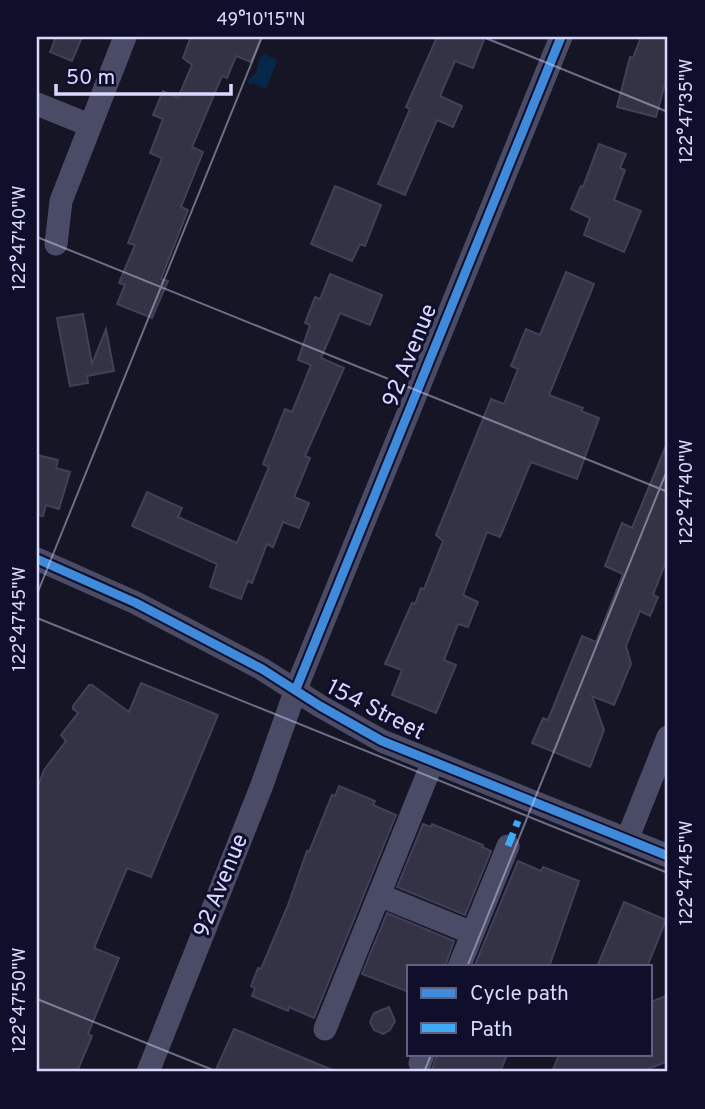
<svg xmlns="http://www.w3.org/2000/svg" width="705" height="1109" viewBox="0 0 705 1109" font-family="Overpass,sans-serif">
  <rect width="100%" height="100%" fill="#161525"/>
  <path fill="#072749" d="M264 54 276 59 277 61 267 87 264 88 253 83 250 85 248 81 256 73 260 57Z"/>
  <path fill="#343346" stroke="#414058" stroke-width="2" d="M56 37H82L72 61 50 52Z
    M189 37H261L251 62 236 56 227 78 222 76 192 147 203 152 181 207 188 210 161 279 168 281 152 318 117 304 125 285 119 283 135 245 128 243 162 158 150 153 163 119 153 115 163 91 178 98 192 65 183 58 190 39Z
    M437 37H485L473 68 455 61 440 96 462 106 453 127 437 120 405 195 378 184 410 109 406 107Z
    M641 37H668V72L656 117 617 107 630 57 633 58Z
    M599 144 626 154 620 168 625 170 614 200 641 211 624 252 584 235 590 218 571 209 581 186 583 187Z
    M335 186 381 205 365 246 360 244 352 261 311 244Z
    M566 272 594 284 549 395 583 408 581 411 599 418 577 479 531 462 500 537 487 532 463 595 478 602 468 627 458 624 444 660 456 665 436 713 392 695 402 670 385 664 412 603 415 604 421 588 424 589 443 541 436 535 491 399 504 404 518 369 511 366 526 329 540 335Z
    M330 274 382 295 370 325 340 313 321 358 344 368 305 456 310 458 294 497 309 503 299 528 283 522 273 547 267 544 252 583 248 581 241 599 210 587 217 564 132 526 147 492 182 508 178 517 237 543 269 467 263 464 285 409 292 412 311 365 298 360 310 325 305 323 315 297 320 299Z
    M83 314 92 364 106 329 114 371 87 376 88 383 70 386 57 318Z
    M668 441V556L653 595 658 597 650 616 640 611 626 646 631 664 614 705 592 696 604 730 590 767 532 743 543 718 548 720 582 636 596 642 623 574 605 566 622 523 632 528Z
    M37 455 58 460 56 468 70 472 59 509 46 505 43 516 37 515Z
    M141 683 218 715 151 877 127 868 94 948 119 958 88 1034 92 1036 77 1072H37V789L44 770 66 741 61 735 78 713 73 709V706L89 685H92L129 712Z
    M339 786 375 801 373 805 396 815 314 1018 289 1007 288 1011 252 996 255 988 251 986 258 968 261 969 288 905 307 851 309 852 332 795 335 796Z
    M423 824 431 827 432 824 483 845 482 847 491 851 465 915 397 887Z
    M518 861 541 871 543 867 579 881 549 967H474Z
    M624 902 666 920 647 967H597Z
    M387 913 454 941 445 967H409V992L362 974Z
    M668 995V1061L641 1072H552L559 1055H651V1002Z
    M389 1007 395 1021 390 1030 383 1034 374 1030 370 1022 374 1013Z
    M234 1029 337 1072H215Z
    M437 1055H507L500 1072H439L432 1069Z"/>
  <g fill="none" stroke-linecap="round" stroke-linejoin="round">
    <path stroke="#4a4b66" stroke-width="23" d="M37 104 89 125
      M56 244 61 201 125 37
      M37 559 136 603 262 669 320 706 382 741 668 856
      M627 840 668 737
      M379 895 472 933
      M459 967 508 846
      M325 1029 433 761
      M420 1063 423 1055
      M148 1072 262 785 296 689 561 37"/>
    <path stroke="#3fa9f5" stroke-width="7" stroke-dasharray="14 7" stroke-linecap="butt" d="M508 846 518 821"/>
    <g stroke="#100f2b" stroke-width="13">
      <path id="cycleway" d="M37 559 136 603 262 669 320 706 382 741 668 856
        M296 689 561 37"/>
    </g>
    <use href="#cycleway" stroke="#408adc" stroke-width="9"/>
  </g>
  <path fill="none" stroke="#d9d9ff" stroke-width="2" stroke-opacity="0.45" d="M483 37 668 112M37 237 668 492M37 594 262 37M37 618 668 873M467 967 668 468M37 999 218 1072M424 1072 431 1055"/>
  <g text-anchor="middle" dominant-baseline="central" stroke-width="6" stroke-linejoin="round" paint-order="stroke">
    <g font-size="23" fill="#d9d9ff" stroke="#100f2b">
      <text transform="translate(411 356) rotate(-68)">92 Avenue</text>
      <text transform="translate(375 711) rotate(27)">154 Street</text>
      <text transform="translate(222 886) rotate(-68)">92 Avenue</text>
    </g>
  </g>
  <rect width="705" height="1109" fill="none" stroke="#100f2b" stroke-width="77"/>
  <rect x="407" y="965" width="245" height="91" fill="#100f2b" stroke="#606080" stroke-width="2"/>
  <rect x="421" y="988" width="35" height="10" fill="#408adc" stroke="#606080" stroke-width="2"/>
  <text x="470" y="1000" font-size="21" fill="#d9d9ff">Cycle path</text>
  <rect x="421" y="1023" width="35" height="10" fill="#3fa9f5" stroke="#606080" stroke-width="2"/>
  <text x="470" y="1036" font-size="21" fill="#d9d9ff">Path</text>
  <path d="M56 84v10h175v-10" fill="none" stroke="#d9d9ff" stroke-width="3.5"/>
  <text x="66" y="84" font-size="21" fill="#d9d9ff" stroke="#100f2b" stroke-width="5" paint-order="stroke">50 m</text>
  <rect x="38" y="38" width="628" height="1032" fill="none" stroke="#d9d9ff" stroke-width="2.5"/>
  <g font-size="18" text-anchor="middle" fill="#d9d9ff">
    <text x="261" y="25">49°10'15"N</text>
    <text transform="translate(686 111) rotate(-90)" y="6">122°47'35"W</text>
    <text transform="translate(19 238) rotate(-90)" y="6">122°47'40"W</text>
    <text transform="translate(686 492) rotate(-90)" y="6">122°47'40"W</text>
    <text transform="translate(19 619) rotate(-90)" y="6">122°47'45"W</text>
    <text transform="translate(686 873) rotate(-90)" y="6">122°47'45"W</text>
    <text transform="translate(19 1000) rotate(-90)" y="6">122°47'50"W</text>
  </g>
</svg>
